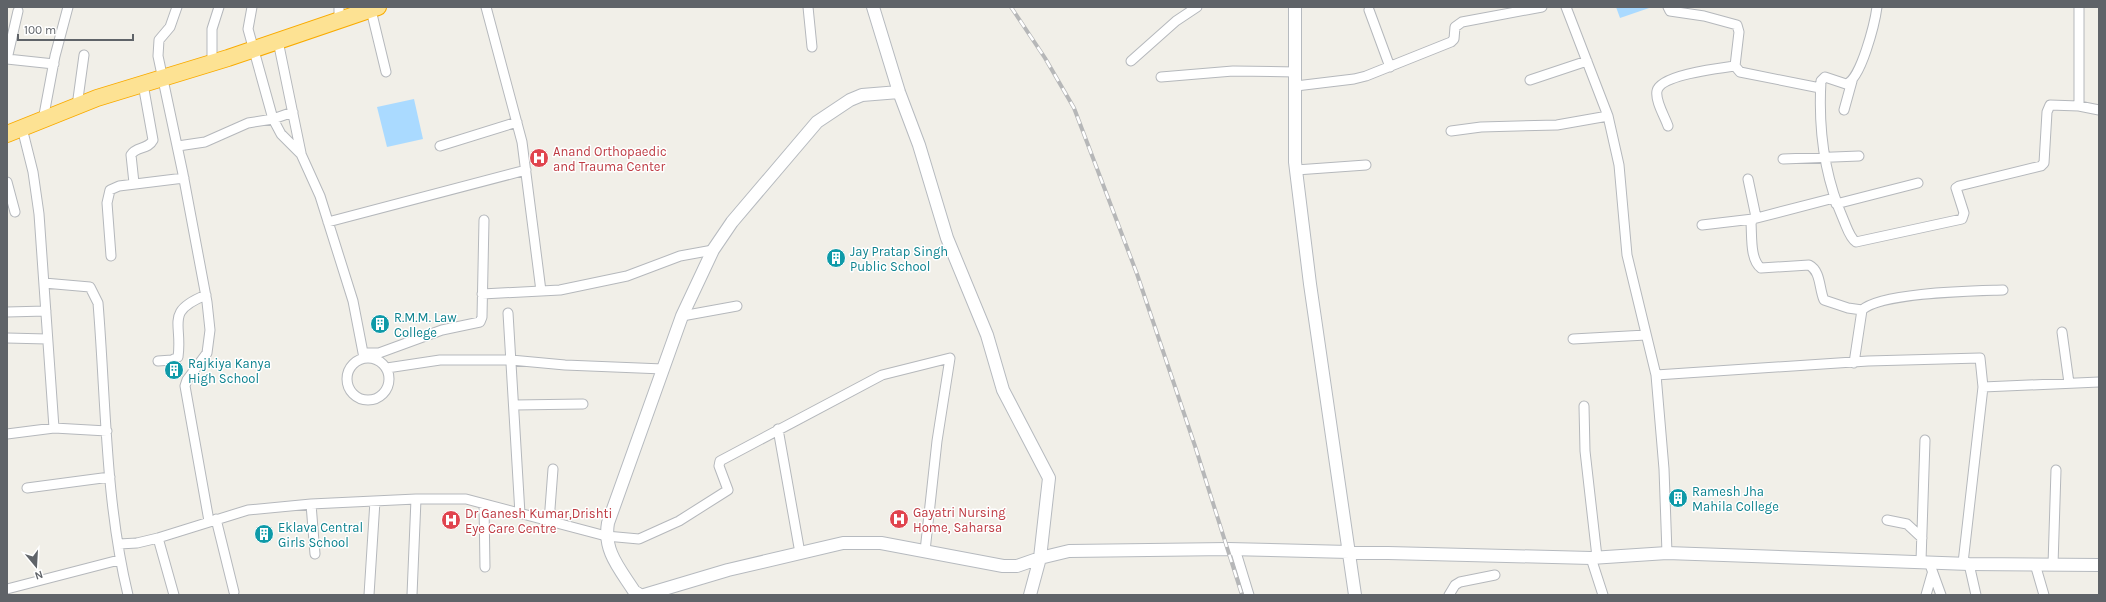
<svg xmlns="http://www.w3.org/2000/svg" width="2106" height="602" viewBox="0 0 2106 602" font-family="Karla,sans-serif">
  <rect width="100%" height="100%" fill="#f1efe8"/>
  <path fill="#aadaff" d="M1616 7H1652L1620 18Z
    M414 99 423 139 387 147 377 107Z"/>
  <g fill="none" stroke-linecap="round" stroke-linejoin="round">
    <g stroke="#b5b8bc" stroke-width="11">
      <path id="street" d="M177 7 170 27 159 40 158 56 183 174 207 302 210 330 207 353 187 380 185 386 209 521
        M252 7 248 29 273 119 281 134 301 154 320 196 353 301 364 358
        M486 7 522 142 541 291
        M808 7 812 47
        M1566 7 1608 116 1619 165 1627 255 1656 375 1664 469 1667 553
        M1668 7 1670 11 1704 16 1737 25 1739 32 1735 66 1740 72 1820 88
        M1877 7C1875 22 1861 80 1846 84L1825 77 1821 81C1818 131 1824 176 1844 221 1847 228 1850 238 1856 242L1962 219 1964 213 1956 188 1959 186 2041 166 2044 163 2047 112 2050 105 2079 106 2099 110
        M371 10 386 72
        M1369 10 1390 67
        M339 21V7
        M278 41 301 153
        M7 59 18 11
        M7 59 54 64
        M1131 61 1176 21 1197 7
        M212 63V29L219 7
        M1161 77 1233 71 1296 72
        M1530 80 1587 61
        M1296 86 1354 79 1366 76 1451 42 1454 39 1455 27 1462 22 1542 7
        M77 106 84 55
        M2079 106V7
        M1844 110 1852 81
        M43 120 55 56 68 7
        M1668 126C1665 117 1655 101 1657 91 1660 75 1721 68 1735 66
        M22 128 33 172 39 214 54 428
        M1451 131 1481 127 1557 125 1608 116
        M178 146 205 142 248 123 273 119 293 112
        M440 146 517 122
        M1783 159 1859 156
        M1296 170 1366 165
        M1748 179 1756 217
        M7 182 15 212
        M134 183 131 155C136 146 148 150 153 140L143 84
        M1834 198 1753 219 1751 223C1752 236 1750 260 1761 268L1809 265C1821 271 1819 289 1824 300L1848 308 1862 310
        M1836 204 1918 183
        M328 222 526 170
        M1702 225 1753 219
        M111 256 107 203 110 190 119 186 184 178
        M44 283 90 287 98 303C106 400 105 500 128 595
        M482 294 560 290 627 276 680 256 713 250
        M7 312 46 311
        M508 313 520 514
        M682 316 737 306
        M2062 332 2069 383
        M7 338 47 339
        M1573 339 1646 335
        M363 353H379L442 330 480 322 482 317 484 220
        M347 379a21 21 0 1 1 42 0a21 21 0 1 1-42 0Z
        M158 361 172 360 178 357C183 323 164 312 206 295
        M1854 363 1862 310C1882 292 1975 291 2003 290
        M387 368 440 360H511L565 365 663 369
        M1656 375 1868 361 1980 358 1983 387 1963 563
        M1983 387 2099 382
        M515 405 583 404
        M1584 406 1585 451 1597 557
        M778 429 800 553
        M7 434 54 428 107 431
        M27 488 110 477
        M311 504 315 554
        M484 505 485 567
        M216 519 234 592
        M1887 520 1907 524 1922 538
        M549 522 553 469
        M158 538 174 595
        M119 544 137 543 158 538 248 510 311 504 416 499H466L606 536 639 539 679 521 728 490 719 466 720 461 882 375 950 358 937 441 925 551
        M1235 549 1249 595
        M1591 558 1603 595
        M1921 561 1925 440
        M1929 562 1941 595
        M1969 564 1976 595
        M2035 564 2044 595
        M2053 565 2056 470
        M7 589 119 560
        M369 595 375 501
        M412 595 416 499
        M1449 595 1455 585 1460 582 1495 575
        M1926 595 1932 574"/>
    </g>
    <g stroke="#b6babf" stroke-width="14">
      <path id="secondary" d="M873 7 899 92 919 145 947 238 987 335 1003 390 1049 478 1040 558 1030 595
        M1295 7V162L1310 284 1355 595
        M640 595 634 591C620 569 603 551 608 523L682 316 713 250 732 222 817 122 850 100 862 95 899 92
        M644 595 728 570 843 543H881L1003 566H1017L1040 558 1069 551 1228 549 1591 558 1667 553 1969 564 2099 565"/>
    </g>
    <g stroke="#f9ab00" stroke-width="18">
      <path id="highway" d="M7 134 97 98 228 58 378 7"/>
    </g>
    <use href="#street" stroke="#fff" stroke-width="9"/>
    <use href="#secondary" stroke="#fff" stroke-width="12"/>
    <use href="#highway" stroke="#fde293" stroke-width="16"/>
    <g stroke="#b6b7b8" stroke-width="4">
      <path id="rail" d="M1011 7 1045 58 1074 108 1137 274 1195 446 1242 595"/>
    </g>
    <use href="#rail" stroke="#fff" stroke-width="2.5" stroke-dasharray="8" stroke-linecap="butt"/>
  </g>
  <defs>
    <g id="hospital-disc" transform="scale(1)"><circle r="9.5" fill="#e0444e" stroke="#fff"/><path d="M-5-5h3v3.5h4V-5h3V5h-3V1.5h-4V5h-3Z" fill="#fff"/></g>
    <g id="building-disc" transform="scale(1)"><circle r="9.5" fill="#0f9aa8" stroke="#fff"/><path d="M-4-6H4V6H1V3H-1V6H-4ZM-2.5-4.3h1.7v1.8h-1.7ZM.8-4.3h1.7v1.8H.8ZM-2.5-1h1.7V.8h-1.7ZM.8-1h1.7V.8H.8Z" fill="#fff"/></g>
  </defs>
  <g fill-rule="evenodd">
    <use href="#hospital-disc" x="539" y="158"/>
    <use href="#building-disc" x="836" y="258"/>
    <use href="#building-disc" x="380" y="324"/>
    <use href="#building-disc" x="174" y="370"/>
    <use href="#building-disc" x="1678" y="498"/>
    <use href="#hospital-disc" x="899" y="519"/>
    <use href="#hospital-disc" x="451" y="520"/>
    <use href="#building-disc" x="264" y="534"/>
  </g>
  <g text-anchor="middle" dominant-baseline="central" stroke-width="3" stroke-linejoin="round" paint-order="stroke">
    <g font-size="13" fill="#be3a42" stroke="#fff" text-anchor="start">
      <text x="553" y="151">Anand Orthopaedic<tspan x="553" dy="15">and Trauma Center</tspan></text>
      <text x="913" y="512">Gayatri Nursing<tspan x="913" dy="15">Home, Saharsa</tspan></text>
      <text x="465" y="513">Dr Ganesh Kumar,Drishti<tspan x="465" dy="15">Eye Care Centre</tspan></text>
    </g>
    <g font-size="13" fill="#0d838f" stroke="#fff" text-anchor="start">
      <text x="850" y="251">Jay Pratap Singh<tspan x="850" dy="15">Public School</tspan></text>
      <text x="394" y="317">R.M.M. Law<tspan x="394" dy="15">College</tspan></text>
      <text x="188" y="363">Rajkiya Kanya<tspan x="188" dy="15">High School</tspan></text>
      <text x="1692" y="491">Ramesh Jha<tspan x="1692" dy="15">Mahila College</tspan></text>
      <text x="278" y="527">Eklava Central<tspan x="278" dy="15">Girls School</tspan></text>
    </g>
  </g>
  <rect width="2106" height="602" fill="none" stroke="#5f6368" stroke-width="16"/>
  <g transform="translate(36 566) rotate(162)" stroke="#ffffff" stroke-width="3" paint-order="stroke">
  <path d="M0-3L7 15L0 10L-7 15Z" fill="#5f6368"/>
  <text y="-6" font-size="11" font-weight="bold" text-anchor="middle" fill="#5f6368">N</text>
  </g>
  <path d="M18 34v6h115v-6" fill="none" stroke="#5f6368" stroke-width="2"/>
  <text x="24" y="34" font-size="12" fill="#5f6368" stroke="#ffffff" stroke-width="3" paint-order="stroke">100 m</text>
</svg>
